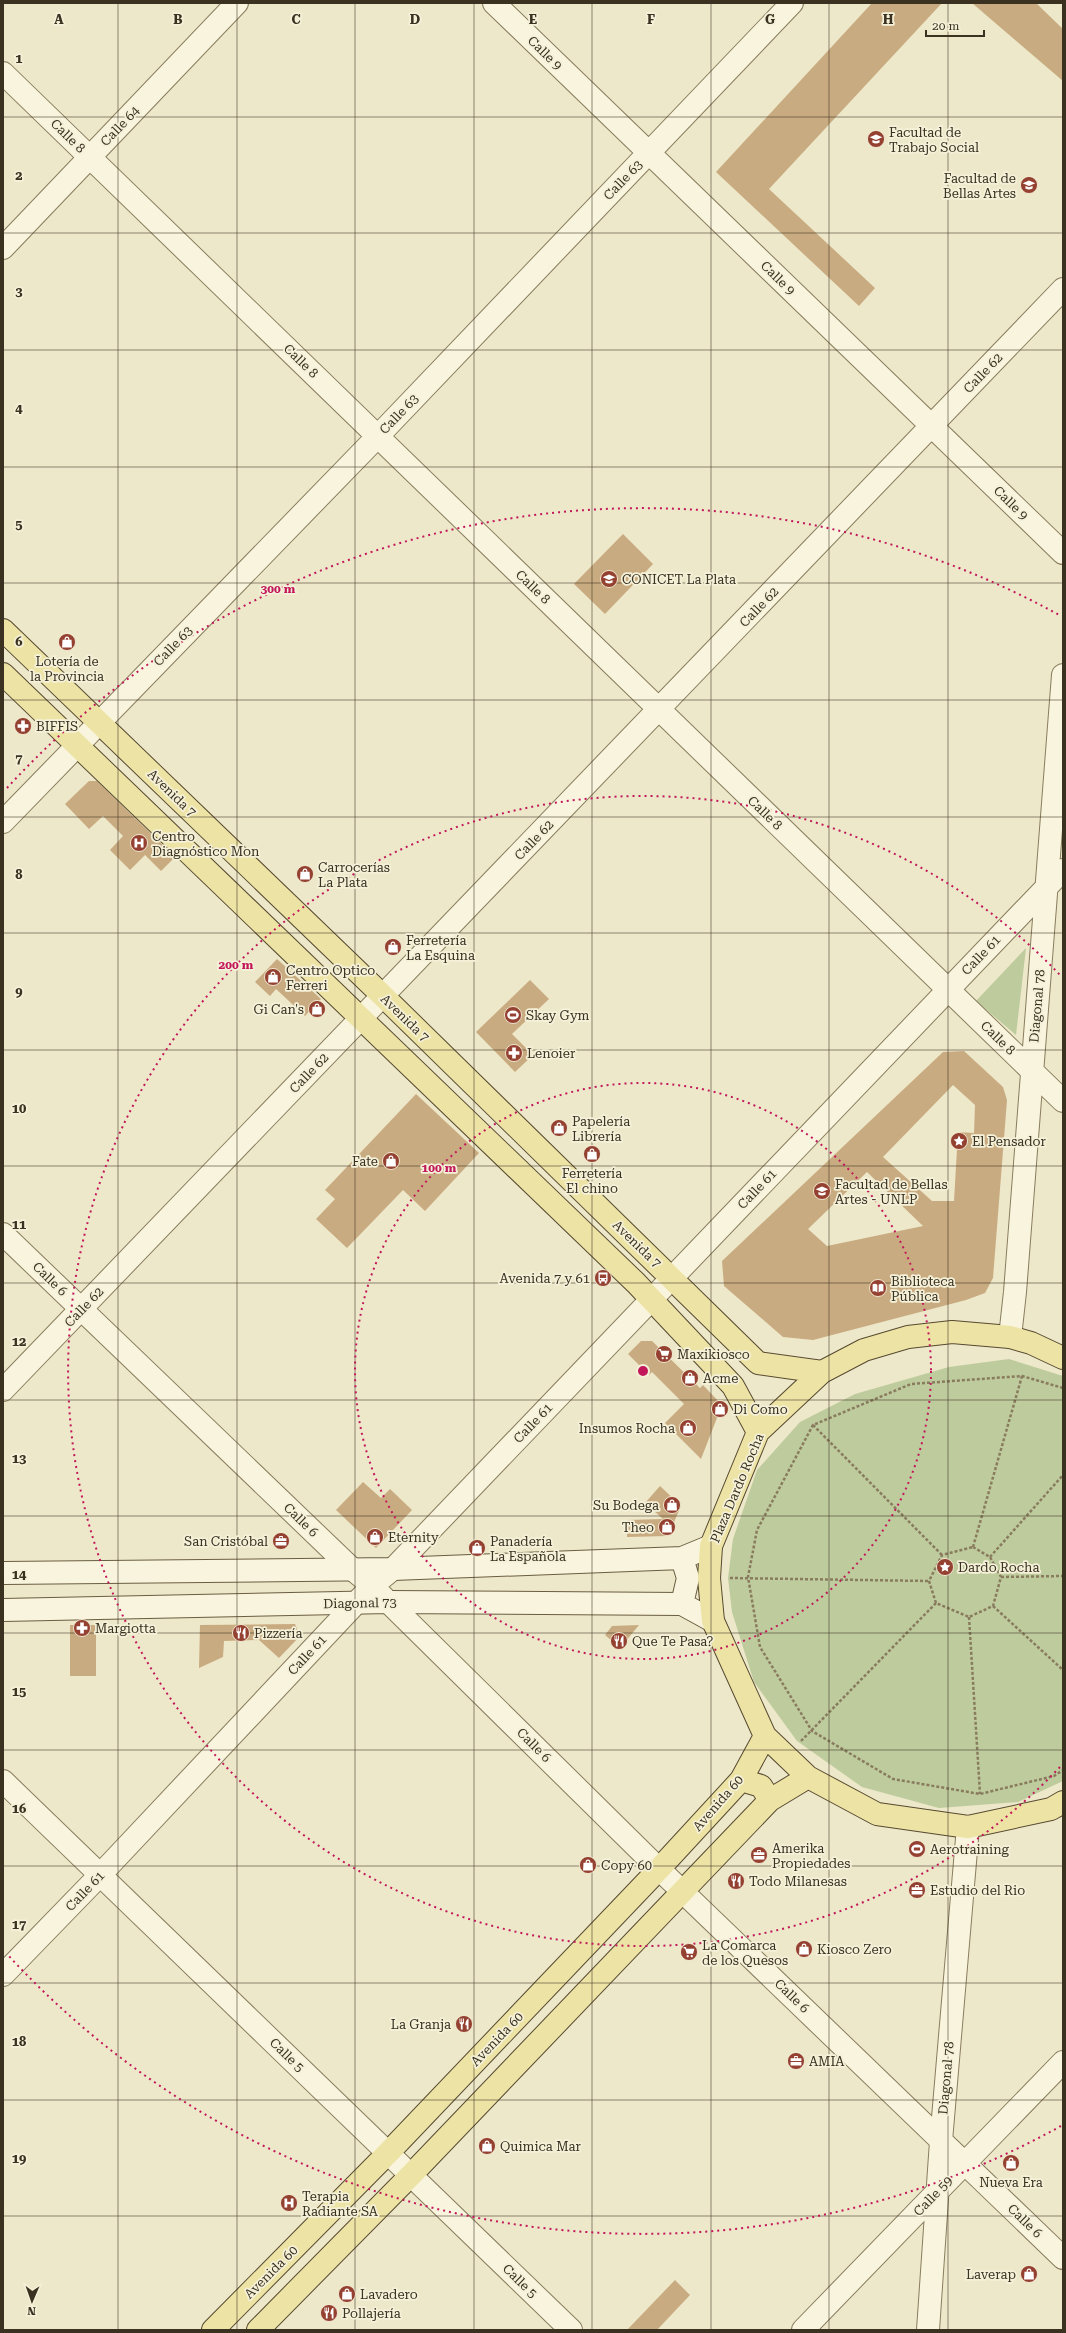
<svg xmlns="http://www.w3.org/2000/svg" width="1066" height="2333" viewBox="0 0 1066 2333" font-family="'Roboto Serif',serif">
  <rect width="100%" height="100%" fill="#ede8c9"/>
  <path fill="#becb9d" d="M1026 948 1016 1035 976 1001Z
    M1009 1359 1063 1376V1781L1018 1802 939 1808 862 1787 797 1741 754 1682 732 1612 728 1578 733 1539 757 1470 800 1422 855 1394 949 1367Z"/>
  <path fill="#c9ab81" fill-rule="evenodd" d="M872 3H942L769 189 875 288 859 306 716 172Z
    M972 3H1036L1063 29V81Z
    M623 534 653 564 605 614 574 584Z
    M89 781H97L175 857 161 871 145 855 130 870 110 850 123 836 103 816 89 829 65 804Z
    M277 959 321 999 305 1016 276 989 270 996 255 982Z
    M530 980 549 999 512 1034 533 1055 515 1072 476 1032Z
    M964 1051 1003 1087 1007 1100 993 1278 985 1293 966 1300 813 1340 783 1337 724 1286 722 1261 943 1052ZM953 1085 975 1105 974 1133 958 1132 954 1201H932L883 1157ZM867 1172 923 1226 827 1246 808 1229Z
    M416 1094 479 1153 425 1211 403 1190 347 1248 316 1219 335 1199 325 1190Z
    M641 1341H652L700 1388 703 1385 722 1405 701 1459 665 1423 684 1404 652 1372 649 1375 628 1354Z
    M363 1482 381 1498 390 1489 412 1510 376 1548 336 1510Z
    M660 1486 681 1506 668 1536 627 1537V1520L663 1519 645 1503Z
    M295 1624 300 1636 279 1658 259 1640 224 1641 223 1657 199 1668 200 1625Z
    M70 1625H96V1676H70Z
    M639 1625 620 1648 605 1635 612 1626Z
    M675 2280 690 2295 657 2330H627Z"/>
  <g fill="none" stroke-linecap="round" stroke-linejoin="round">
    <g stroke="#897c5e" stroke-width="24">
      <path id="street" d="M494 3 1063 553
        M3 73 1063 1101
        M3 248 237 3
        M3 822 378 436 792 3
        M3 1234 352 1569 369 1583 659 1869 1063 2258
        M1010 1337 1015 1292 1063 675
        M3 1390 1063 289
        M3 1781 571 2330
        M3 1975 100 1875 372 1586 393 1569 1063 870
        M803 2330 1063 2062
        M928 2330 941 2141 968 1827"/>
    </g>
    <g stroke="#6b5d41" stroke-width="24">
      <path id="secondary" d="M3 1573 393 1569 682 1558 711 1546
        M682 1604 688 1578 682 1558
        M3 1610 389 1602 682 1604 713 1621"/>
    </g>
    <g stroke="#574a32" stroke-width="24">
      <path id="primary" d="M3 630 383 996 758 1363 822 1372
        M3 674 636 1283 733 1386 758 1432
        M1063 1358 1031 1343 1010 1337 952 1332 908 1337 864 1350 822 1372 758 1432 711 1546 709 1578 713 1621 765 1736 808 1777 877 1814 968 1827 1051 1809 1063 1802
        M741 1780 761 1786 770 1800
        M213 2330 388 2153 659 1869 741 1780 765 1736
        M258 2330 411 2175 770 1800 808 1777"/>
    </g>
    <path stroke="#897c5e" stroke-width="2.5" stroke-dasharray="3 2" stroke-linecap="butt" d="M1063 1388 1022 1376 911 1384 813 1425 757 1530 748 1577 760 1647 812 1731 893 1779 980 1794 1054 1776 1063 1770
      M813 1425 942 1555
      M973 1547 990 1557 1001 1577 993 1606 969 1617 936 1603 929 1581 942 1555Z
      M973 1547 1022 1376
      M990 1557 1063 1475
      M1001 1577 1063 1576
      M730 1578 929 1581
      M993 1606 1063 1670
      M969 1617 980 1794
      M801 1741 936 1603"/>
    <use href="#street" stroke="#f8f4dd" stroke-width="22"/>
    <use href="#secondary" stroke="#f8f4dd" stroke-width="22"/>
    <use href="#primary" stroke="#ede3a4" stroke-width="22"/>
  </g>
  <path fill="none" stroke="#3a3121" stroke-width="1" stroke-opacity="0.55" d="M118 3V2330M237 3V2330M355 3V2330M474 3V2330M592 3V2330M711 3V2330M829 3V2330M948 3V2330M3 117H1063M3 233H1063M3 350H1063M3 467H1063M3 583H1063M3 700H1063M3 817H1063M3 933H1063M3 1050H1063M3 1166H1063M3 1283H1063M3 1400H1063M3 1516H1063M3 1633H1063M3 1750H1063M3 1866H1063M3 1983H1063M3 2100H1063M3 2216H1063"/>
  <g fill="none" stroke="#c2185b" stroke-width="2" stroke-dasharray="2 4">
    <circle cx="643" cy="1371" r="288"/>
    <path d="M1060 1767A575 575 0 1 1 1060 975"/>
    <path d="M1061 2126A863 863 0 0 1 7 1954M7 788A863 863 0 0 1 1061 616"/>
  </g>
  <defs>
    <g id="university-disc" transform="scale(0.9)"><circle r="9.5" fill="#954131" stroke="#f5f1d9"/><path d="M0-5L7-2L0 1L-7-2ZM-4 1L0 2.5L4 1V4Q0 6-4 4Z" fill="#fff"/></g>
    <g id="shop-disc" transform="scale(0.9)"><circle r="9.5" fill="#954131" stroke="#f5f1d9"/><path d="M-5-2.5h2.3a2.7 3.5 0 0 1 5.4 0H5L5.5 6h-11ZM-1.5-2.5h3a1.5 2.3 0 0 0-3 0Z" fill="#fff"/></g>
    <g id="pharmacy-disc" transform="scale(0.9)"><circle r="9.5" fill="#954131" stroke="#f5f1d9"/><path d="M-2-6h4v4h4v4h-4v4h-4v-4h-4v-4h4Z" fill="#fff"/></g>
    <g id="hospital-disc" transform="scale(0.9)"><circle r="9.5" fill="#954131" stroke="#f5f1d9"/><path d="M-5-5h3v3.5h4V-5h3V5h-3V1.5h-4V5h-3Z" fill="#fff"/></g>
    <g id="stadium-disc" transform="scale(0.9)"><circle r="9.5" fill="#954131" stroke="#f5f1d9"/><path d="M0-5a6.5 5 0 1 0 0 10a6.5 5 0 1 0 0-10ZM-3.5-1.8h7v3.6h-7Z" fill="#fff"/></g>
    <g id="sight-disc" transform="scale(0.9)"><circle r="9.5" fill="#954131" stroke="#f5f1d9"/><path d="M0-6L1.8-2.2L6-1.7L2.9 1.2L3.7 5.4L0 3.3L-3.7 5.4L-2.9 1.2L-6-1.7L-1.8-2.2Z" fill="#fff"/></g>
    <g id="bus-disc" transform="scale(0.9)"><circle r="9.5" fill="#954131" stroke="#f5f1d9"/><path d="M-5-6H5V4H4V6H2V4H-2V6H-4V4H-5ZM-3.5-4V0h7V-4ZM-3.5 1.2v1.5H-2V1.2ZM2 1.2v1.5H3.5V1.2Z" fill="#fff"/></g>
    <g id="library-disc" transform="scale(0.9)"><circle r="9.5" fill="#954131" stroke="#f5f1d9"/><path d="M-6-4Q-3-5.5-.7-3.5V5Q-3 3-6 4ZM6-4Q3-5.5 .7-3.5V5Q3 3 6 4Z" fill="#fff"/></g>
    <g id="supermarket-disc" transform="scale(0.9)"><circle r="9.5" fill="#954131" stroke="#f5f1d9"/><path d="M-6-5.5h2.5l.6 2H6L4.5 2H-2.5L-4.4-4H-6ZM-1.5 3.2a1.3 1.3 0 1 0 .1 0ZM3 3.2a1.3 1.3 0 1 0 .1 0Z" fill="#fff"/></g>
    <g id="office-disc" transform="scale(0.9)"><circle r="9.5" fill="#954131" stroke="#f5f1d9"/><path d="M-6-3h4V-5.5h4V-3h4V5H-6ZM-1-4.5V-3h2v-1.5ZM-6 0V1H6V0Z" fill="#fff"/></g>
    <g id="restaurant-disc" transform="scale(0.9)"><circle r="9.5" fill="#954131" stroke="#f5f1d9"/><path d="M-5-6h1v4h1v-4h1v4h1v-4h1v5L-1.5 .5V6h-2V.5L-5-1ZM5-6V6H3V1.5H1.5Q1.5-4 5-6Z" fill="#fff"/></g>
  </defs>
  <g fill-rule="evenodd">
    <use href="#university-disc" x="876" y="139"/>
    <use href="#university-disc" x="1029" y="185"/>
    <use href="#university-disc" x="609" y="579"/>
    <use href="#shop-disc" x="67" y="642"/>
    <use href="#pharmacy-disc" x="23" y="726"/>
    <use href="#hospital-disc" x="139" y="843"/>
    <use href="#shop-disc" x="305" y="874"/>
    <use href="#shop-disc" x="393" y="947"/>
    <use href="#shop-disc" x="273" y="977"/>
    <use href="#shop-disc" x="317" y="1009"/>
    <use href="#stadium-disc" x="513" y="1015"/>
    <use href="#pharmacy-disc" x="514" y="1053"/>
    <use href="#shop-disc" x="559" y="1128"/>
    <use href="#sight-disc" x="959" y="1141"/>
    <use href="#shop-disc" x="592" y="1154"/>
    <use href="#shop-disc" x="391" y="1161"/>
    <use href="#university-disc" x="822" y="1191"/>
    <use href="#bus-disc" x="603" y="1278"/>
    <use href="#library-disc" x="878" y="1288"/>
    <use href="#supermarket-disc" x="664" y="1354"/>
    <use href="#shop-disc" x="690" y="1378"/>
    <use href="#shop-disc" x="720" y="1409"/>
    <use href="#shop-disc" x="688" y="1428"/>
    <use href="#shop-disc" x="672" y="1505"/>
    <use href="#shop-disc" x="667" y="1527"/>
    <use href="#shop-disc" x="375" y="1537"/>
    <use href="#office-disc" x="281" y="1541"/>
    <use href="#shop-disc" x="477" y="1548"/>
    <use href="#sight-disc" x="945" y="1567"/>
    <use href="#pharmacy-disc" x="82" y="1628"/>
    <use href="#restaurant-disc" x="241" y="1633"/>
    <use href="#restaurant-disc" x="619" y="1641"/>
    <use href="#stadium-disc" x="917" y="1849"/>
    <use href="#office-disc" x="759" y="1855"/>
    <use href="#shop-disc" x="588" y="1865"/>
    <use href="#restaurant-disc" x="736" y="1881"/>
    <use href="#office-disc" x="917" y="1890"/>
    <use href="#shop-disc" x="804" y="1949"/>
    <use href="#supermarket-disc" x="689" y="1952"/>
    <use href="#restaurant-disc" x="464" y="2024"/>
    <use href="#office-disc" x="796" y="2061"/>
    <use href="#shop-disc" x="487" y="2146"/>
    <use href="#shop-disc" x="1011" y="2163"/>
    <use href="#hospital-disc" x="289" y="2203"/>
    <use href="#shop-disc" x="1029" y="2274"/>
    <use href="#shop-disc" x="347" y="2294"/>
    <use href="#restaurant-disc" x="329" y="2313"/>
  </g>
  <g text-anchor="middle" dominant-baseline="central" stroke-width="3.5" stroke-linejoin="round" paint-order="stroke">
    <g font-size="13" fill="#3a3121" stroke="#f5f1d9">
      <text transform="translate(545 53) rotate(44)">Calle 9</text>
      <text transform="translate(120 126) rotate(-46)">Calle 64</text>
      <text transform="translate(68 136) rotate(44)">Calle 8</text>
      <text transform="translate(623 180) rotate(-46)">Calle 63</text>
      <text transform="translate(778 278) rotate(44)">Calle 9</text>
      <text transform="translate(301 361) rotate(44)">Calle 8</text>
      <text transform="translate(983 373) rotate(-46)">Calle 62</text>
      <text transform="translate(399 414) rotate(-46)">Calle 63</text>
      <text transform="translate(1011 503) rotate(44)">Calle 9</text>
      <text transform="translate(533 587) rotate(44)">Calle 8</text>
      <text transform="translate(759 607) rotate(-46)">Calle 62</text>
      <text transform="translate(173 646) rotate(-46)">Calle 63</text>
      <text transform="translate(172 793) rotate(44)">Avenida 7</text>
      <text transform="translate(765 813) rotate(44)">Calle 8</text>
      <text transform="translate(534 840) rotate(-46)">Calle 62</text>
      <text transform="translate(981 955) rotate(-46)">Calle 61</text>
      <text transform="translate(1037 1006) rotate(-85)">Diagonal 78</text>
      <text transform="translate(405 1018) rotate(44)">Avenida 7</text>
      <text transform="translate(998 1038) rotate(44)">Calle 8</text>
      <text transform="translate(309 1073) rotate(-46)">Calle 62</text>
      <text transform="translate(757 1189) rotate(-46)">Calle 61</text>
      <text transform="translate(637 1244) rotate(44)">Avenida 7</text>
      <text transform="translate(50 1279) rotate(44)">Calle 6</text>
      <text transform="translate(84 1307) rotate(-46)">Calle 62</text>
      <text transform="translate(533 1423) rotate(-46)">Calle 61</text>
      <text transform="translate(737 1488) rotate(-67)">Plaza Dardo Rocha</text>
      <text transform="translate(301 1520) rotate(44)">Calle 6</text>
      <text transform="translate(360 1603) rotate(-1)">Diagonal 73</text>
      <text transform="translate(307 1655) rotate(-47)">Calle 61</text>
      <text transform="translate(534 1745) rotate(45)">Calle 6</text>
      <text transform="translate(718 1803) rotate(-49)">Avenida 60</text>
      <text transform="translate(85 1891) rotate(-46)">Calle 61</text>
      <text transform="translate(792 1996) rotate(44)">Calle 6</text>
      <text transform="translate(497 2039) rotate(-46)">Avenida 60</text>
      <text transform="translate(287 2055) rotate(44)">Calle 5</text>
      <text transform="translate(946 2078) rotate(-85)">Diagonal 78</text>
      <text transform="translate(933 2196) rotate(-46)">Calle 59</text>
      <text transform="translate(1025 2221) rotate(44)">Calle 6</text>
      <text transform="translate(271 2272) rotate(-45)">Avenida 60</text>
      <text transform="translate(520 2281) rotate(44)">Calle 5</text>
    </g>
    <g font-size="13" fill="#3a3121" stroke="#f5f1d9" text-anchor="start">
      <text x="889" y="132">Facultad de<tspan x="889" dy="15">Trabajo Social</tspan></text>
      <text x="1016" y="178" text-anchor="end">Facultad de<tspan x="1016" dy="15">Bellas Artes</tspan></text>
      <text x="622" y="579">CONICET La Plata</text>
      <text x="67" y="661" text-anchor="middle">Lotería de<tspan x="67" dy="15">la Provincia</tspan></text>
      <text x="36" y="726">BIFFIS</text>
      <text x="152" y="836">Centro<tspan x="152" dy="15">Diagnóstico Mon</tspan></text>
      <text x="318" y="867">Carrocerías<tspan x="318" dy="15">La Plata</tspan></text>
      <text x="406" y="940">Ferretería<tspan x="406" dy="15">La Esquina</tspan></text>
      <text x="286" y="970">Centro Optico<tspan x="286" dy="15">Ferreri</tspan></text>
      <text x="304" y="1009" text-anchor="end">Gi Can's</text>
      <text x="526" y="1015">Skay Gym</text>
      <text x="527" y="1053">Lenoier</text>
      <text x="572" y="1121">Papelería<tspan x="572" dy="15">Librería</tspan></text>
      <text x="972" y="1141">El Pensador</text>
      <text x="378" y="1161" text-anchor="end">Fate</text>
      <text x="592" y="1173" text-anchor="middle">Ferretería<tspan x="592" dy="15">El chino</tspan></text>
      <text x="835" y="1184">Facultad de Bellas<tspan x="835" dy="15">Artes - UNLP</tspan></text>
      <text x="590" y="1278" text-anchor="end">Avenida 7 y 61</text>
      <text x="891" y="1281">Biblioteca<tspan x="891" dy="15">Pública</tspan></text>
      <text x="677" y="1354">Maxikiosco</text>
      <text x="703" y="1378">Acme</text>
      <text x="733" y="1409">Di Como</text>
      <text x="675" y="1428" text-anchor="end">Insumos Rocha</text>
      <text x="659" y="1505" text-anchor="end">Su Bodega</text>
      <text x="654" y="1527" text-anchor="end">Theo</text>
      <text x="388" y="1537">Eternity</text>
      <text x="268" y="1541" text-anchor="end">San Cristóbal</text>
      <text x="490" y="1541">Panadería<tspan x="490" dy="15">La Española</tspan></text>
      <text x="958" y="1567">Dardo Rocha</text>
      <text x="95" y="1628">Margiotta</text>
      <text x="254" y="1633">Pizzería</text>
      <text x="632" y="1641">Que Te Pasa?</text>
      <text x="772" y="1848">Amerika<tspan x="772" dy="15">Propiedades</tspan></text>
      <text x="930" y="1849">Aerotraining</text>
      <text x="601" y="1865">Copy 60</text>
      <text x="749" y="1881">Todo Milanesas</text>
      <text x="930" y="1890">Estudio del Rio</text>
      <text x="702" y="1945">La Comarca<tspan x="702" dy="15">de los Quesos</tspan></text>
      <text x="817" y="1949">Kiosco Zero</text>
      <text x="451" y="2024" text-anchor="end">La Granja</text>
      <text x="809" y="2061">AMIA</text>
      <text x="500" y="2146">Quimica Mar</text>
      <text x="1011" y="2182" text-anchor="middle">Nueva Era</text>
      <text x="302" y="2196">Terapia<tspan x="302" dy="15">Radiante SA</tspan></text>
      <text x="1016" y="2274" text-anchor="end">Laverap</text>
      <text x="360" y="2294">Lavadero</text>
      <text x="342" y="2313">Pollajería</text>
    </g>
  </g>
  <g font-size="13" text-anchor="middle" font-weight="bold" fill="#3a3121" stroke="#f5f1d9" stroke-width="3.5" stroke-linejoin="round" paint-order="stroke">
    <text x="59" y="24">A</text>
    <text x="178" y="24">B</text>
    <text x="296" y="24">C</text>
    <text x="415" y="24">D</text>
    <text x="533" y="24">E</text>
    <text x="651" y="24">F</text>
    <text x="770" y="24">G</text>
    <text x="888" y="24">H</text>
    <text x="19" y="63">1</text>
    <text x="19" y="180">2</text>
    <text x="19" y="296">3</text>
    <text x="19" y="413">4</text>
    <text x="19" y="529">5</text>
    <text x="19" y="646">6</text>
    <text x="19" y="763">7</text>
    <text x="19" y="879">8</text>
    <text x="19" y="996">9</text>
    <text x="19" y="1113">10</text>
    <text x="19" y="1229">11</text>
    <text x="19" y="1346">12</text>
    <text x="19" y="1463">13</text>
    <text x="19" y="1579">14</text>
    <text x="19" y="1696">15</text>
    <text x="19" y="1813">16</text>
    <text x="19" y="1929">17</text>
    <text x="19" y="2046">18</text>
    <text x="19" y="2163">19</text>
  </g>
  <circle cx="643" cy="1371" r="6" fill="#c2185b" stroke="#f5f1d9" stroke-width="2"/>
  <g font-size="12" text-anchor="middle" font-weight="bold" fill="#c2185b" stroke="#f5f1d9" stroke-width="3.5" stroke-linejoin="round" paint-order="stroke">
    <text x="278" y="593">300 m</text>
    <text x="236" y="969">200 m</text>
    <text x="439" y="1172">100 m</text>
  </g>
  <rect width="1066" height="2333" fill="none" stroke="#3a3121" stroke-width="8"/>
  <g transform="translate(32 2301) rotate(182)" stroke="#f5f1d9" stroke-width="3" paint-order="stroke">
  <path d="M0-3L7 15L0 10L-7 15Z" fill="#3a3121"/>
  <text y="-6" font-size="11" font-weight="bold" text-anchor="middle" fill="#3a3121">N</text>
  </g>
  <path d="M926 30v6h58v-6" fill="none" stroke="#3a3121" stroke-width="2"/>
  <text x="932" y="30" font-size="12" fill="#3a3121" stroke="#f5f1d9" stroke-width="3" paint-order="stroke">20 m</text>
</svg>
